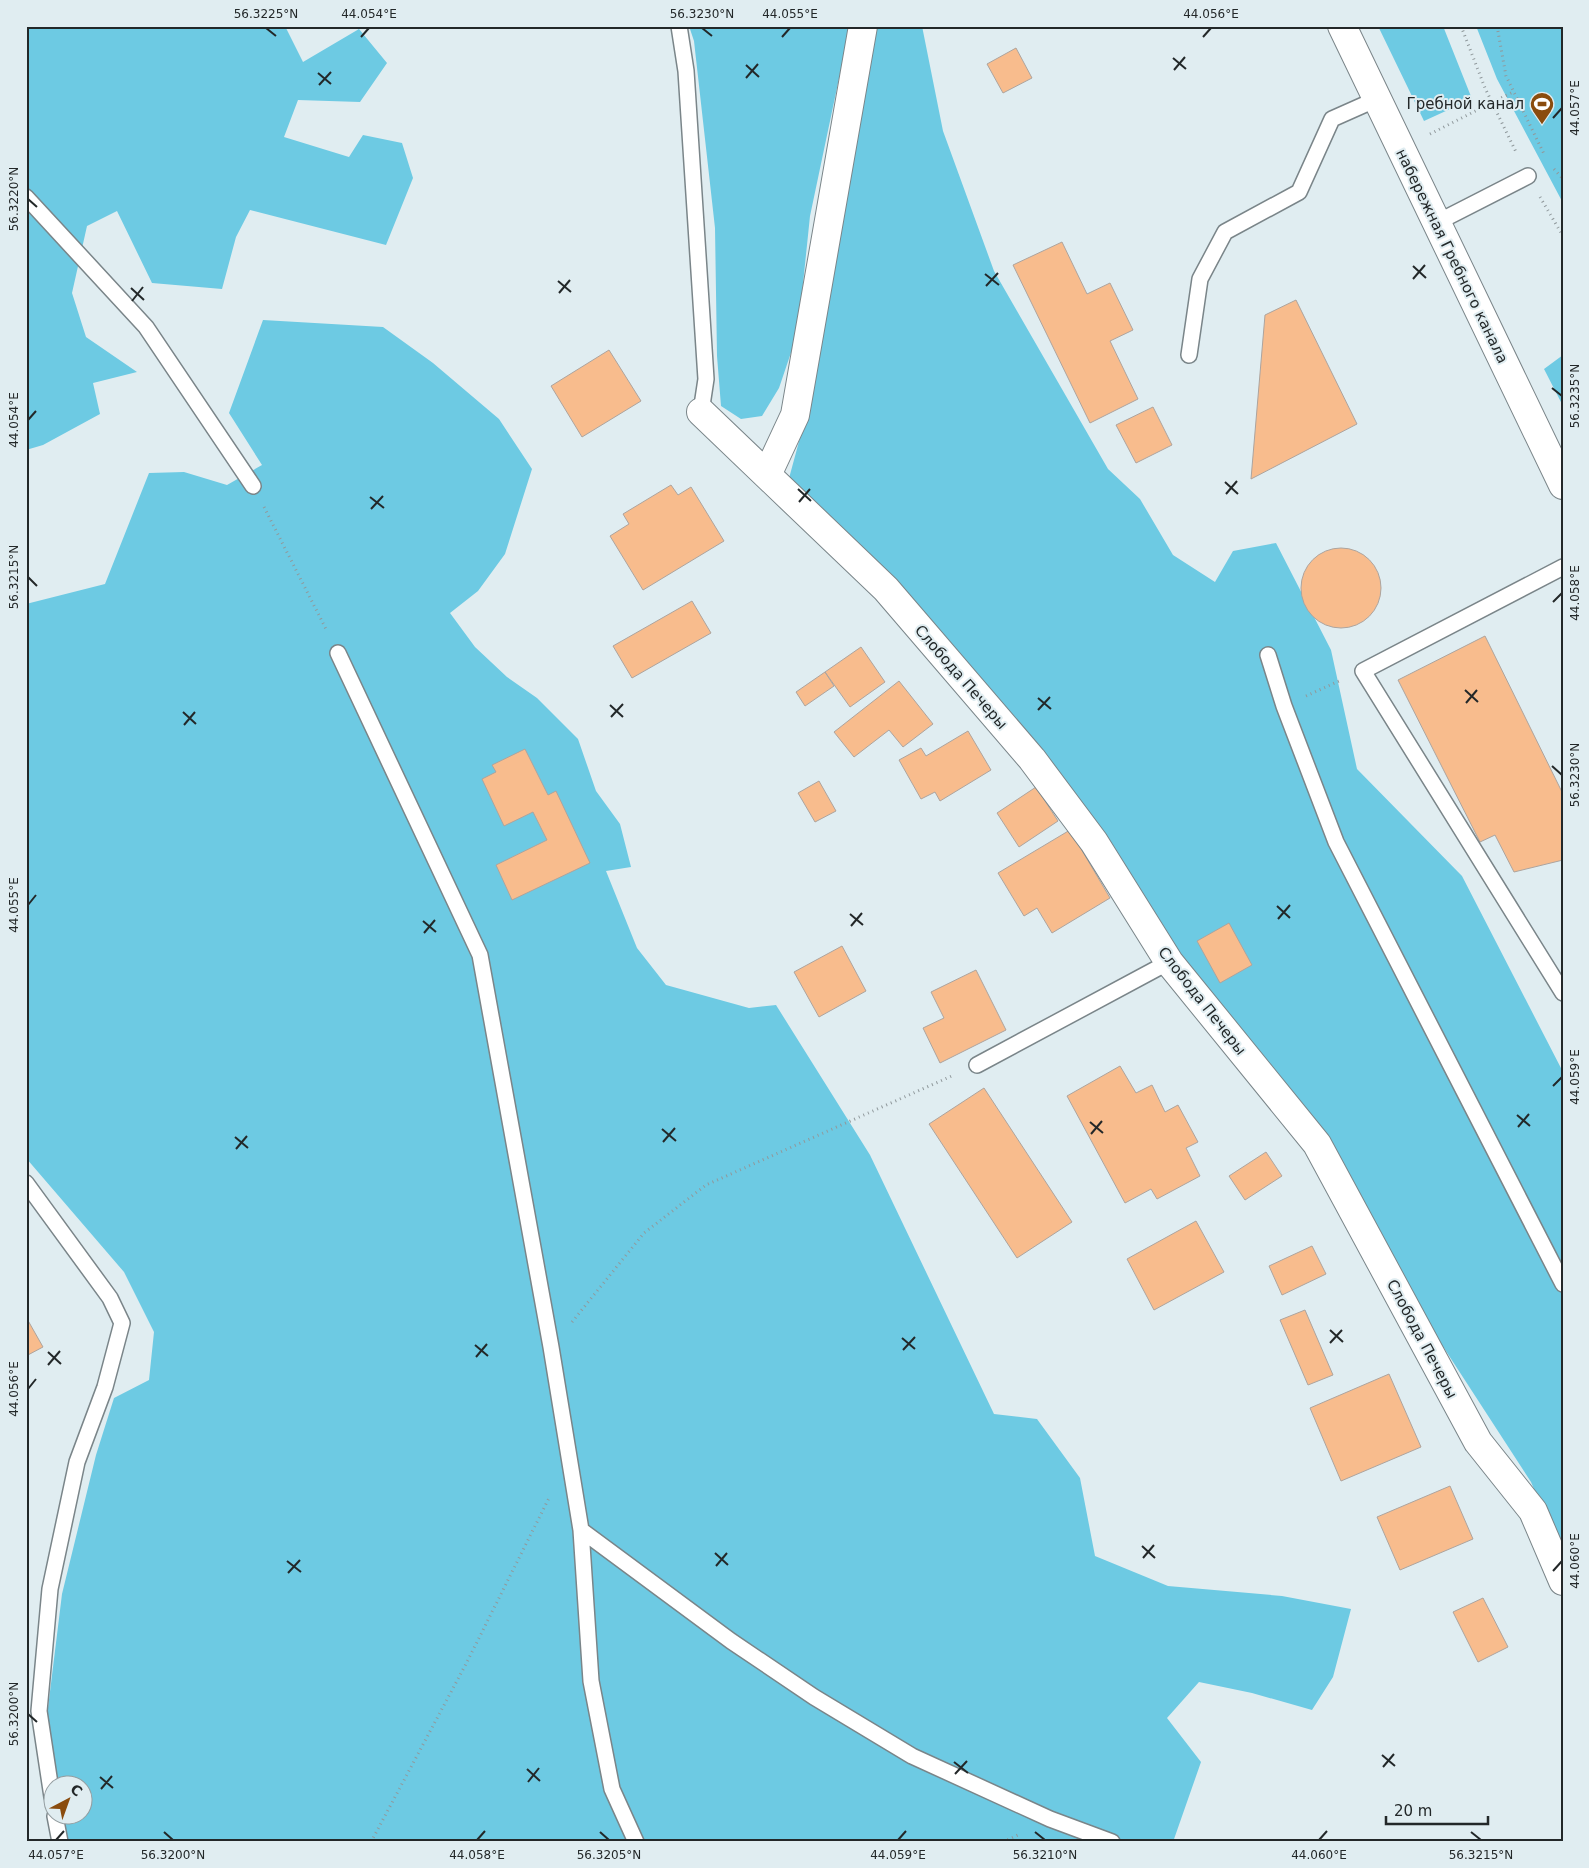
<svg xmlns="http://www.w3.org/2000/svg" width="1589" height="1868" viewBox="0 0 1589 1868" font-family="'DejaVu Sans',sans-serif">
  <rect width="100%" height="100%" fill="#e0edf1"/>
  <path fill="#6dcae3" d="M26 26H285L303 62 359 29 387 63 360 102 298 100 284 137 349 157 363 135 402 143 413 178 386 245 250 210 236 237 222 289 152 283 117 211 87 226 72 293 86 337 137 372 93 383 100 414 43 445 26 450Z
    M689 26H850L810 216 798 332 779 388 762 416 741 419 721 406 717 356 715 228 694 41Z
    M874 26H922L943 131 994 271 1108 469 1140 499 1173 555 1215 582 1233 551 1276 543 1331 650 1357 769 1462 876 1563 1072V1557L1531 1482 1444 1348 1432 1341 1178 960 1101 829 788 482 804 423Z
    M1378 26H1443L1472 99 1424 121Z
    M1476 26H1563V203L1497 79Z
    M263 320 383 327 433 363 499 419 532 469 505 554 478 591 450 613 475 647 507 677 537 698 578 739 596 791 620 824 631 867 606 871 637 948 666 985 749 1008 776 1005 870 1155 994 1414 1037 1419 1080 1478 1095 1556 1168 1586 1282 1596 1351 1609 1333 1677 1312 1710 1252 1693 1199 1682 1167 1718 1201 1762 1173 1842H66L62 1816H82V1786L57 1785 47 1716 62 1594 96 1455 114 1398 149 1380 154 1332 124 1272 26 1158V604L105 584 149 473 184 472 227 485 262 465 229 413Z
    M1563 355V406L1544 369Z"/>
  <path fill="#f8bc8d" stroke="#ada49e" d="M1016 48 1032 78 1003 93 987 64Z
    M1062 242 1087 294 1110 283 1133 330 1110 341 1138 399 1090 423 1013 265Z
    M1296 300 1357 424 1251 479 1265 315Z
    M609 350 641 401 582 437 551 386Z
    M1153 407 1172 445 1136 463 1116 425Z
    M671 485 678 495 691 487 724 541 643 590 610 536 629 524 623 514Z
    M1301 588a40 40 0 1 1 80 0a40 40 0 1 1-80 0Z
    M692 601 711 633 632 678 613 646Z
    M1485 636 1563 794V860L1514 872 1495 835 1480 842 1398 680Z
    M861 647 885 682 850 707 825 672Z
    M825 672 834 686 805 706 796 692Z
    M899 681 933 724 903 747 889 730 854 757 834 732Z
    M968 731 991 770 940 801 935 792 921 799 899 760 921 748 926 756Z
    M525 749 548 795 556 791 590 863 512 900 496 865 547 840 533 812 504 826 482 779 496 772 492 765Z
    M819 781 836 811 815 822 798 793Z
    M1036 787 1058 821 1019 847 997 813Z
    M1070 830 1110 898 1052 933 1037 908 1024 916 998 873Z
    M1229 923 1252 965 1220 983 1197 941Z
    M842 946 866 991 819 1017 794 972Z
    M976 970 1006 1030 940 1063 923 1028 944 1018 931 992Z
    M1120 1066 1136 1093 1152 1085 1165 1112 1178 1105 1198 1142 1186 1148 1200 1176 1157 1199 1151 1189 1125 1203 1067 1096Z
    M984 1088 1072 1222 1017 1258 929 1124Z
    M1266 1152 1282 1176 1245 1200 1229 1176Z
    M1196 1221 1224 1272 1154 1310 1127 1259Z
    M1312 1246 1326 1274 1282 1295 1269 1266Z
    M1305 1310 1333 1375 1308 1385 1280 1320Z
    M26 1317 43 1347 26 1356Z
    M1389 1374 1421 1447 1341 1481 1310 1408Z
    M1450 1486 1473 1539 1400 1570 1377 1517Z
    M1483 1598 1508 1647 1478 1662 1453 1612Z"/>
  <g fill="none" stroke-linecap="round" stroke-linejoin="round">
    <g stroke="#7a8589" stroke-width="18">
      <path id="service" d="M679 26 686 71 706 379 701 412
        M26 197 146 327 253 486
        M1436 223 1528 176
        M1189 355 1200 279 1225 232 1299 192 1332 119 1377 99
        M1563 567 1363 671 1563 993
        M338 653 480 955 551 1347 581 1530 591 1681 612 1789 636 1842
        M1268 655 1284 706 1336 842 1563 1284
        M977 1065 1169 962
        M26 1183 110 1298 122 1323 105 1387 77 1462 50 1589 39 1711 52 1797
        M581 1530 731 1641 814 1697 912 1756 1050 1819 1112 1842
        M55 1816 60 1842"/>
    </g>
    <g stroke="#7a8589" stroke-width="30">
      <path id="minor" d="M701 412 886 589 1032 759 1094 842 1169 962 1317 1144 1478 1442 1533 1511 1563 1581
        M767 475 795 415 863 26"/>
    </g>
    <g stroke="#7a8589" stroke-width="30">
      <path id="tertiary" d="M1342 26 1563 485"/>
    </g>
    <path stroke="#90999c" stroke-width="3" stroke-dasharray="1 4" stroke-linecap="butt" d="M1461 26 1485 88 1517 154
      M1497 26 1506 76 1545 156
      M1430 134 1513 92
      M1554 169 1563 179
      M1540 197 1563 236
      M264 507 327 631
      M1306 696 1339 681
      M572 1322 644 1233 706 1185 954 1075
      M371 1842 467 1662 549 1498
      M1003 1842 1020 1834"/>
    <use href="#service" stroke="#fff" stroke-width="15"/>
    <use href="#minor" stroke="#fff" stroke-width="28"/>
    <use href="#tertiary" stroke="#fff" stroke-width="28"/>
  </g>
  <path fill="none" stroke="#232829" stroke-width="2" d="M266 28 276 36M702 28 712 36M361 37 369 28M782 37 790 28M1203 37 1211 28M1173 58 1186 69M746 65 759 77M1174 70 1185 57M318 73 331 84M746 78 758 64M319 85 331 72M1553 118 1562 108M28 199 37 207M1413 266 1426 278M985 274 999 285M1413 279 1425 265M558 281 571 292M986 286 998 273M131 288 144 300M559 293 570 280M132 301 143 287M1552 388 1562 396M28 420 36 411M1225 482 1238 494M798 489 811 501M1226 494 1237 481M370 497 384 508M799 502 810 489M371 509 383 496M28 577 37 586M1553 602 1562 593M1465 690 1478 702M1038 698 1051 709M1466 703 1477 690M610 705 623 717M1038 710 1050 697M183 712 196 724M611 717 623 704M184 725 195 712M1552 766 1562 775M28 905 36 895M1277 906 1290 918M850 914 863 925M1278 919 1290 905M423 921 436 932M851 926 862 913M424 933 435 920M1553 1086 1562 1077M1517 1115 1530 1126M1090 1122 1103 1133M1518 1127 1529 1114M662 1129 676 1141M1091 1134 1102 1121M235 1137 248 1148M663 1142 675 1128M236 1149 247 1136M1330 1330 1343 1342M902 1338 915 1349M1330 1343 1342 1330M475 1345 488 1356M903 1350 915 1337M48 1352 61 1364M476 1357 487 1344M48 1365 60 1351M28 1389 36 1379M1142 1546 1155 1558M715 1553 728 1565M1143 1558 1154 1545M287 1561 301 1572M716 1566 727 1553M1553 1571 1562 1561M288 1573 300 1560M28 1714 37 1722M1382 1755 1395 1766M954 1762 968 1773M1383 1767 1394 1754M527 1769 540 1781M955 1774 967 1761M100 1777 113 1788M528 1782 539 1768M101 1789 112 1776M164 1832 173 1840M600 1832 609 1840M1035 1832 1045 1840M1471 1832 1481 1840M56 1840 64 1831M477 1840 485 1831M898 1840 906 1831M1319 1840 1327 1831"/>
  <defs>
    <g id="stadium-pin" transform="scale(1.25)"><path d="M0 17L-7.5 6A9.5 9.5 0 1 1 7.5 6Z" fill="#8a4c0e" stroke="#e0edf1"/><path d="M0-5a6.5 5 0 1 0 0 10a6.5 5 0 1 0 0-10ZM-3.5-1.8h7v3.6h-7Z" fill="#fff"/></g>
  </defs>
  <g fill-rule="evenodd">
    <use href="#stadium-pin" x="1542" y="104"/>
  </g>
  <g text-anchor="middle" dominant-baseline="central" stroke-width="4" stroke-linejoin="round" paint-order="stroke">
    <g font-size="15" fill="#232829" stroke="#e0edf1" text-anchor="end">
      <text x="1524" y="104">Гребной канал</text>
    </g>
    <g font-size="15" fill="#232829" stroke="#e0edf1">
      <text transform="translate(1452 256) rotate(64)">набережная Гребного канала</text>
      <text transform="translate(961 677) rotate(49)">Слобода Печеры</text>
      <text transform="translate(1202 1001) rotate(52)">Слобода Печеры</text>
      <text transform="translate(1422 1339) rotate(62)">Слобода Печеры</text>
    </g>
  </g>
  <rect width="1589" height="1868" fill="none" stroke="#e0edf1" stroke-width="55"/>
  <g transform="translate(68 1800) rotate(41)"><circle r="24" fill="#e0edf1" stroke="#949ea1"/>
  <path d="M0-4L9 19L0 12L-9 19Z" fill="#8a4c0e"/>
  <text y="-8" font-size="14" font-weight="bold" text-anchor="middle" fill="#232829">С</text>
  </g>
  <path d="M1386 1816v8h102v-8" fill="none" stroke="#232829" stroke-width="2.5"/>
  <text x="1394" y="1816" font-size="15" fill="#232829" stroke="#e0edf1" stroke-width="4" paint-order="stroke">20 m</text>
  <rect x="28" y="28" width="1534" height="1812" fill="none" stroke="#232829" stroke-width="2"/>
  <g font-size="12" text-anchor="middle" fill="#232829">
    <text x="266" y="18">56.3225°N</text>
    <text x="369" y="18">44.054°E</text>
    <text x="702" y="18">56.3230°N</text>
    <text x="790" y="18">44.055°E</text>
    <text x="1211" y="18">44.056°E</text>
    <text transform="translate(1575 108) rotate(-90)" y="4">44.057°E</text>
    <text transform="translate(14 199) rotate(-90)" y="4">56.3220°N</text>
    <text transform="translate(1575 396) rotate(-90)" y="4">56.3235°N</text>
    <text transform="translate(14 420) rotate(-90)" y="4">44.054°E</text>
    <text transform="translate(14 577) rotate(-90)" y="4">56.3215°N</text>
    <text transform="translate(1575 593) rotate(-90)" y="4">44.058°E</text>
    <text transform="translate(1575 775) rotate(-90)" y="4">56.3230°N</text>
    <text transform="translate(14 905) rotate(-90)" y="4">44.055°E</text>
    <text transform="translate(1575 1077) rotate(-90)" y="4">44.059°E</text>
    <text transform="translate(14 1389) rotate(-90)" y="4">44.056°E</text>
    <text transform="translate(1575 1561) rotate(-90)" y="4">44.060°E</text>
    <text transform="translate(14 1714) rotate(-90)" y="4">56.3200°N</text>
    <text x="56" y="1859">44.057°E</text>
    <text x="173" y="1859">56.3200°N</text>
    <text x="477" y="1859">44.058°E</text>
    <text x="609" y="1859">56.3205°N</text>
    <text x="898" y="1859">44.059°E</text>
    <text x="1045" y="1859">56.3210°N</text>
    <text x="1319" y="1859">44.060°E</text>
    <text x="1481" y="1859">56.3215°N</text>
  </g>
</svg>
